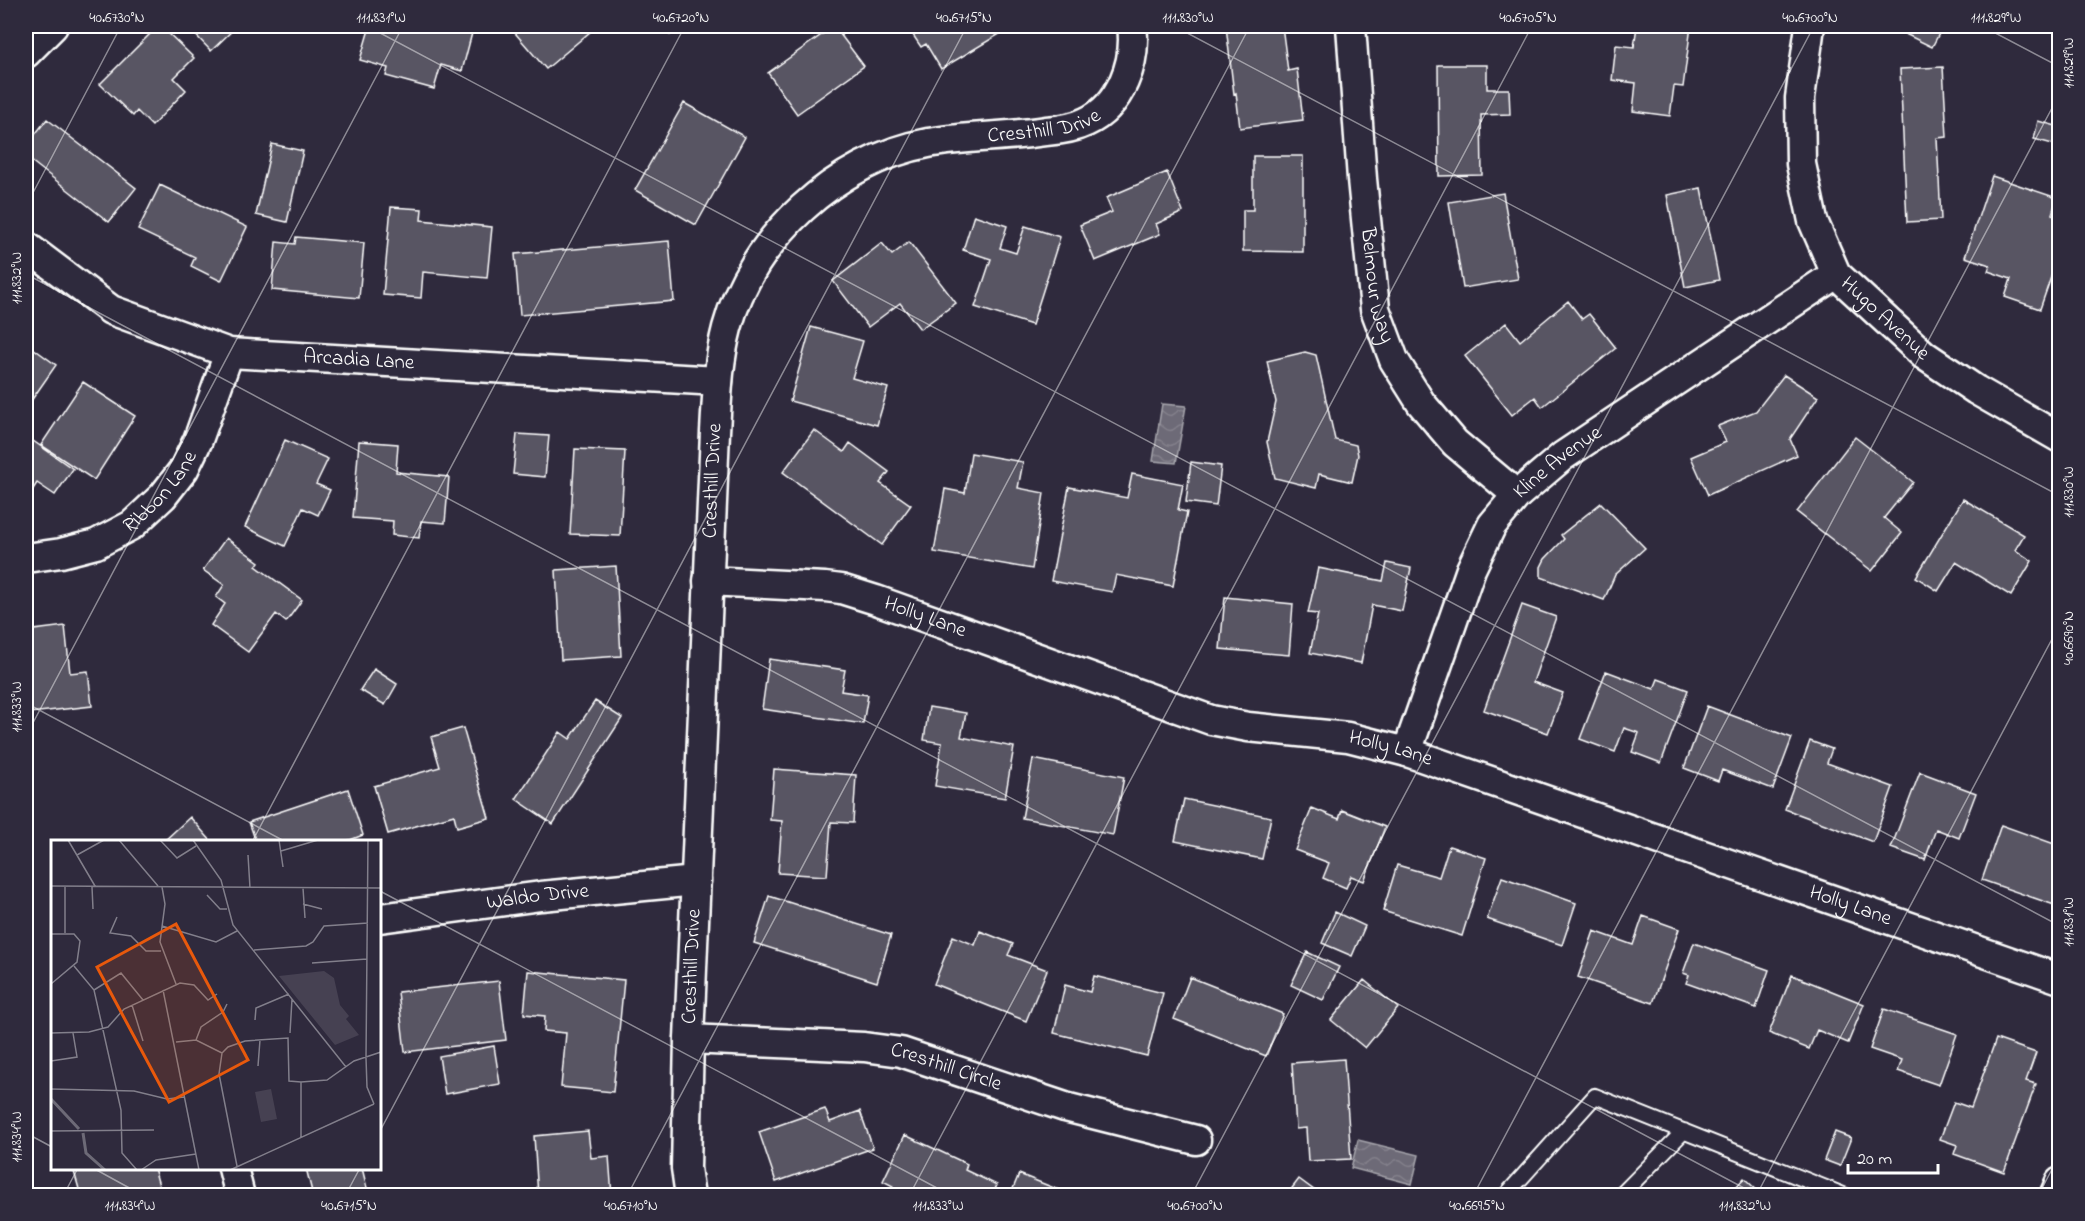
<svg xmlns="http://www.w3.org/2000/svg" width="2085" height="1221" viewBox="0 0 2085 1221" font-family="'Indie Flower',sans-serif">
  <defs>
    <pattern id="water-waves" width="16" height="10" patternUnits="userSpaceOnUse" patternTransform="scale(1.5)"><rect width="16" height="10" fill="#6d6a77"/><path d="M0 5q4-4 8 0t8 0" fill="none" stroke="#83808b"/></pattern>
  </defs>
  <rect width="100%" height="100%" fill="#2f2a3d"/>
  <filter id="ink" filterUnits="userSpaceOnUse"><feTurbulence type="fractalNoise" baseFrequency=".0167" numOctaves="2"/><feDisplacementMap in="SourceGraphic" scale="12" xChannelSelector="R" yChannelSelector="G"/><feConvolveMatrix kernelMatrix="1 2 1 2 8 2 1 2 1" color-interpolation-filters="sRGB"/></filter>
  <g filter="url(#ink)">
    <path fill="url(#water-waves)" stroke="#a7a6ad" stroke-width="1.5" d="M1162 404 1186 406 1176 463 1153 461Z
      M1358 1140 1419 1155 1412 1184 1351 1168Z"/>
    <path fill="#595564" stroke="#fff" stroke-width="1.5" d="M158 26H161L194 58 174 78 186 90 152 126 137 111 133 116 100 84Z
      M187 26H237L211 51Z
      M370 26H443L472 33 462 71 441 65 434 89 386 76 388 68 360 60Z
      M509 26H597L546 69Z
      M656 26H677L670 35Z
      M834 26 864 66 797 114 768 73Z
      M914 26H1013L941 69 926 44 921 47 909 29Z
      M1226 26H1282L1288 71 1297 69 1303 120 1240 128 1236 93 1234 94Z
      M1637 26H1691L1683 87 1674 86 1670 116 1633 111 1636 83 1612 80 1616 45 1634 47Z
      M1889 26H1943L1932 47Z
      M1438 65H1487V89H1509L1510 114 1481 115 1482 175 1439 176Z
      M1943 67 1947 137 1937 138 1941 220 1907 222 1900 69Z
      M684 103 745 137 696 225 635 190Z
      M47 119 136 188 109 222 26 157V146Z
      M2038 121 2060 127V146L2034 139Z
      M272 144 303 151 287 222 256 215Z
      M1253 156H1303V252L1243 251V210H1253Z
      M1167 172 1183 212 1156 224 1160 234 1095 261 1080 225 1112 212 1106 198Z
      M1992 176 2057 198 2052 214 2060 217V251L2040 309 2005 297 2011 279 1988 271 1990 265 1965 257Z
      M160 185 247 227 221 281 191 266 195 257 138 230Z
      M1701 188 1719 280 1685 287 1667 195Z
      M1503 193 1518 279 1463 288 1449 202Z
      M391 207 422 209 421 220 492 227 487 278 423 272 421 298 383 295Z
      M974 215 1007 226 1000 248 1016 253 1025 226 1060 237 1032 325 975 307 991 259 963 250Z
      M296 237 364 243 359 298 272 290 276 242 295 244Z
      M669 241 674 301 520 315 515 254Z
      M909 242 956 303 920 329 900 303 868 327 833 281 882 243 892 255Z
      M1568 301 1582 319 1589 314 1616 348 1542 407 1535 397 1512 415 1465 356 1506 323 1520 341Z
      M811 327 863 341 852 378 888 388 877 425 790 401Z
      M26 343 56 365 26 408Z
      M1305 352 1316 355 1335 440 1356 445 1358 455 1352 482 1319 474 1316 488 1275 478 1267 442 1276 402 1267 361Z
      M1784 375 1818 397 1790 439 1797 455 1708 495 1691 457 1726 442 1718 426 1756 411Z
      M83 382 135 416 94 480 41 445Z
      M814 430 844 452 850 443 889 472 880 483 911 505 882 545 783 472Z
      M517 434 549 436 545 477 513 474Z
      M26 436 73 469 55 495 37 483 26 500Z
      M1855 437 1913 482 1884 518 1902 533 1872 571 1797 512Z
      M285 440 328 459 316 484 330 490 318 515 303 508 285 546 245 527Z
      M359 441 398 444 396 472 449 477 445 523 421 521 419 538 392 535 393 521 353 518Z
      M575 449 625 451 620 536 570 534Z
      M971 453 1023 462 1018 488 1044 493 1032 569 934 552 945 489 965 493Z
      M1191 462 1221 466 1216 506 1186 502Z
      M1132 474 1183 484 1178 510 1187 512 1173 586 1116 575 1112 592 1051 581 1069 487 1127 498Z
      M1963 499 2024 535 2015 550 2032 561 2011 596 1956 562 1938 591 1916 577Z
      M1601 503 1645 548 1615 575 1604 600 1541 577V567L1545 559 1564 539 1561 535Z
      M226 538 259 562 256 566 302 600 286 622 276 614 248 652 211 625 225 604 216 597 224 585 203 570Z
      M1387 563 1411 568 1402 611 1372 605 1361 663 1310 653 1318 614 1308 613 1318 568 1383 581Z
      M616 566 621 656 561 660 556 570Z
      M1225 597 1293 604 1289 655 1220 649Z
      M1522 605 1556 617 1533 682 1563 693 1548 733 1484 710Z
      M65 626 70 673 88 671 92 706 30 713 29 703H26V631Z
      M769 659 845 670 841 691 868 695 863 724 762 709Z
      M374 669 397 684 385 705 360 690Z
      M1606 671 1654 689 1658 679 1688 690 1661 763 1632 752 1639 733 1624 728 1615 752 1580 739Z
      M595 701 622 718 553 824 516 799 560 732 570 739Z
      M1707 706 1792 738 1773 789 1722 770 1718 781 1684 768Z
      M929 707 966 713 961 737 1014 747 1005 798 935 786 942 743 924 740Z
      M463 728 489 818 457 827 454 815 388 834 374 786 440 767 431 737Z
      M1810 741 1832 749 1827 763 1893 787 1873 842 1785 809Z
      M1033 759 1124 777 1113 835 1022 818Z
      M774 769 856 775 853 823 831 822 827 876 778 873 782 821 770 820Z
      M1920 772 1976 793 1959 838 1936 829 1925 860 1891 848Z
      M348 789 363 835 345 842H256L249 822Z
      M1184 799 1271 817 1262 859 1175 841Z
      M1312 808 1339 819 1342 810 1385 827 1364 881 1351 876 1346 888 1323 878 1329 863 1295 850Z
      M190 817 212 842H163Z
      M2001 825 2060 846V907L1982 880Z
      M1449 846 1486 858 1462 936 1383 911 1397 865 1439 877Z
      M1502 877 1576 903 1562 945 1487 919Z
      M769 896 891 935 877 982 754 943Z
      M1335 912 1365 926 1352 956 1322 943Z
      M1643 916 1679 929 1653 1003 1578 977 1594 931 1633 945Z
      M980 931 1013 944 1008 955 1047 970 1026 1021 934 984 953 936 975 945Z
      M1694 943 1769 970 1756 1008 1686 983 1689 975 1683 973Z
      M1307 952 1339 967 1323 1000 1291 985Z
      M528 971 624 980 613 1092 561 1087 566 1033 544 1031 545 1016 524 1014Z
      M1792 975 1864 1004 1848 1043 1817 1030 1809 1049 1769 1033Z
      M1094 976 1163 993 1147 1056 1054 1033 1065 985 1090 992Z
      M1190 977 1283 1014 1266 1056 1174 1019Z
      M1364 980 1398 1008 1365 1048 1331 1020Z
      M499 981 506 1040 405 1052 398 992Z
      M1884 1009 1957 1034 1939 1085 1898 1071 1902 1060 1870 1049Z
      M1996 1039 2036 1053 2026 1081 2036 1084 2004 1172 1954 1154 1957 1145 1940 1139 1954 1102 1971 1108Z
      M494 1046 500 1084 445 1094 439 1056Z
      M1344 1059 1351 1159 1308 1161 1306 1128 1296 1129 1292 1063Z
      M825 1109 830 1122 860 1111 873 1148 776 1182 759 1132Z
      M588 1131 591 1158 609 1156 612 1196H538L534 1136Z
      M1835 1132 1851 1138 1840 1166 1824 1160Z
      M905 1135 967 1164 965 1170 997 1185 992 1196H889L893 1186 883 1181Z
      M73 1168H154L162 1196H81Z
      M306 1168H362L369 1196H313Z
      M1019 1174 1074 1196H1010Z
      M1744 1178 1763 1196H1728Z
      M1299 1179 1322 1196H1286Z"/>
    <g fill="none" stroke-linecap="round" stroke-linejoin="round">
      <g stroke="#fff" stroke-width="18">
        <path id="lane" d="M1505 1196 1595 1096 1846 1196
          M1620 1196 1684 1131"/>
      </g>
      <g stroke="#fff" stroke-width="33">
        <g id="street">
          <path id="s1" d="M1351 26 1362 179 1375 309 1394 360 1421 403 1455 443 1517 495"/>
          <path id="s2" d="M1810 26 1800 98 1801 164 1813 221 1836 274 1924 355 1976 390 2060 438"/>
          <path d="M26 53 53 26"/>
          <path id="s3" d="M26 246 111 310 229 353 718 381"/>
          <path id="s4" d="M26 558 61 553 96 544 132 525 163 496 184 469 198 440 229 353"/>
          <path id="s5" d="M708 581 825 587 841 589 876 600 1211 720 1248 727 1348 737 1407 752 2060 979"/>
          <path id="s6" d="M1407 752 1471 569 1492 525 1517 495 1563 456 1836 274"/>
          <path id="s7" d="M380 918 541 896 696 881"/>
          <path id="s8" d="M689 1039 864 1047 901 1052 1065 1107 1196 1140"/>
          <path d="M233 1168 240 1196"/>
          <path id="s9" d="M690 1196 686 1168 689 1039 715 432C717 397 718 362 727 328 751 238 837 160 928 143 967 136 1007 137 1046 131 1059 130 1074 128 1086 122 1121 106 1137 61 1132 26"/>
          <path d="M2054 1196 2060 1182"/>
        </g>
      </g>
      <use href="#lane" stroke="#2f2a3d" stroke-width="14"/>
      <use href="#street" stroke="#2f2a3d" stroke-width="28"/>
    </g>
  </g>
  <path fill="none" stroke="#fff" stroke-width="1.5" stroke-opacity="0.45" d="M367 26 2060 926M1174 26 2060 496M1982 26 2060 67M26 206 121 26M26 274 1759 1196M26 703 286 842M26 736 403 26M252 842 685 26M380 891 952 1196M380 1131 967 26M26 1133 52 1147M93 1168 144 1196M63 1196 78 1168M345 1196 360 1168M627 1196 1250 26M909 1196 1532 26M1191 1196 1814 26M1473 1196 2060 93M1756 1196 2060 624M2038 1196 2060 1154"/>
  <g text-anchor="middle" dominant-baseline="central" stroke-width="4.5" stroke-linejoin="round" paint-order="stroke">
    <g font-size="21" fill="#fff" stroke="#2f2a3d">
      <text stroke="none"><textPath href="#s9" startOffset="1274">Cresthill Drive</textPath></text>
      <text stroke="none"><textPath href="#s1" startOffset="261">Belmour Way</textPath></text>
      <text stroke="none"><textPath href="#s2" startOffset="321">Hugo Avenue</textPath></text>
      <text stroke="none"><textPath href="#s3" startOffset="362">Arcadia Lane</textPath></text>
      <text stroke="none"><textPath href="#s6" startOffset="334">Kline Avenue</textPath></text>
      <text stroke="none"><textPath href="#s9" startOffset="716">Cresthill Drive</textPath></text>
      <text stroke="none"><textPath href="#s4" startOffset="156">Ribbon Lane</textPath></text>
      <text stroke="none"><textPath href="#s5" startOffset="222">Holly Lane</textPath></text>
      <text stroke="none"><textPath href="#s5" startOffset="708">Holly Lane</textPath></text>
      <text stroke="none"><textPath href="#s7" startOffset="159">Waldo Drive</textPath></text>
      <text stroke="none"><textPath href="#s5" startOffset="1194">Holly Lane</textPath></text>
      <text stroke="none"><textPath href="#s9" startOffset="230">Cresthill Drive</textPath></text>
      <text stroke="none"><textPath href="#s8" startOffset="260">Cresthill Circle</textPath></text>
    </g>
  </g>
  <g transform="translate(51 840)">
    <rect width="330" height="330" fill="#2f2a3d"/>
    <path d="M273 131 283 138 289 165 298 176 295 179 308 195 284 205 228 136ZM220 249 226 279 210 282 204 252Z" fill="#464152"/>
    <path fill="none" stroke="#6d6a77" stroke-width="3" d="M0 259 28 289M32 293 35 313 54 330"/>
    <path fill="none" stroke="#827f8b" stroke-width="1.5" d="M17 0 44 46M68 0 107 46M109 0 126 18 145 6M142 0 170 40 182 85 295 227M228 0 232 27M317 0 315 218 316 247 323 264M230 11 267 0M26 15 53 0M197 15 199 48M0 46 330 48M14 47V93M41 47 42 69M111 47 114 64 109 102 125 144M252 48 254 78M156 55 169 69H176M252 64 271 69M66 77 59 93 80 96 95 111H110M111 86 165 102 186 91M0 94H23L29 101 26 122 0 144M203 110 255 106 262 102 273 86 317 83M261 123 316 119M23 126 43 150 70 270 71 313 86 330M43 150 70 133 92 160M112 150 148 330M81 165 92 201M204 180 205 168 238 154M0 193 38 192 57 187 73 169 129 143 143 145 157 160 166 154M239 193 241 159M145 200 150 187 172 172 176 164M125 202 145 200 171 213M0 221 26 217 22 193M207 226 209 200M250 242V297M0 249 83 251 116 259 133 257M0 291 103 290M186 326 168 234 171 213 177 207 194 201 237 198 238 241 250 242 276 240 303 221 330 212M90 330 105 320 145 314M179 330 323 264"/>
    <path fill="#e8590c" fill-opacity="0.15" stroke="#e8590c" stroke-width="3" d="M125 84 197 220 118 262 46 127Z"/>
    <rect width="330" height="330" fill="none" stroke="#fff" stroke-width="3"/>
  </g>
  <rect width="2085" height="1221" fill="none" stroke="#2f2a3d" stroke-width="66"/>
  <path d="M1848 1164v9h90v-9" fill="none" stroke="#ffffff" stroke-width="3"/>
  <text x="1857" y="1164" font-size="18" fill="#ffffff" stroke="#2f2a3d" stroke-width="4.5" paint-order="stroke">20 m</text>
  <rect x="33" y="33" width="2019" height="1155" fill="none" stroke="#fff" stroke-width="2"/>
  <g font-size="15" text-anchor="middle" fill="#fff">
    <text x="117" y="22">40.6730°N</text>
    <text x="381" y="22">111.831°W</text>
    <text x="681" y="22">40.6720°N</text>
    <text x="964" y="22">40.6715°N</text>
    <text x="1188" y="22">111.830°W</text>
    <text x="1528" y="22">40.6705°N</text>
    <text x="1810" y="22">40.6700°N</text>
    <text x="1996" y="22">111.829°W</text>
    <text transform="translate(2068 63) rotate(-90)" y="5">111.829°W</text>
    <text transform="translate(16 278) rotate(-90)" y="5">111.832°W</text>
    <text transform="translate(2068 492) rotate(-90)" y="5">111.830°W</text>
    <text transform="translate(2068 638) rotate(-90)" y="5">40.6690°N</text>
    <text transform="translate(16 707) rotate(-90)" y="5">111.833°W</text>
    <text transform="translate(2068 922) rotate(-90)" y="5">111.831°W</text>
    <text transform="translate(16 1137) rotate(-90)" y="5">111.834°W</text>
    <text x="130" y="1210">111.834°W</text>
    <text x="349" y="1210">40.6715°N</text>
    <text x="631" y="1210">40.6710°N</text>
    <text x="938" y="1210">111.833°W</text>
    <text x="1195" y="1210">40.6700°N</text>
    <text x="1477" y="1210">40.6695°N</text>
    <text x="1745" y="1210">111.832°W</text>
  </g>
</svg>
